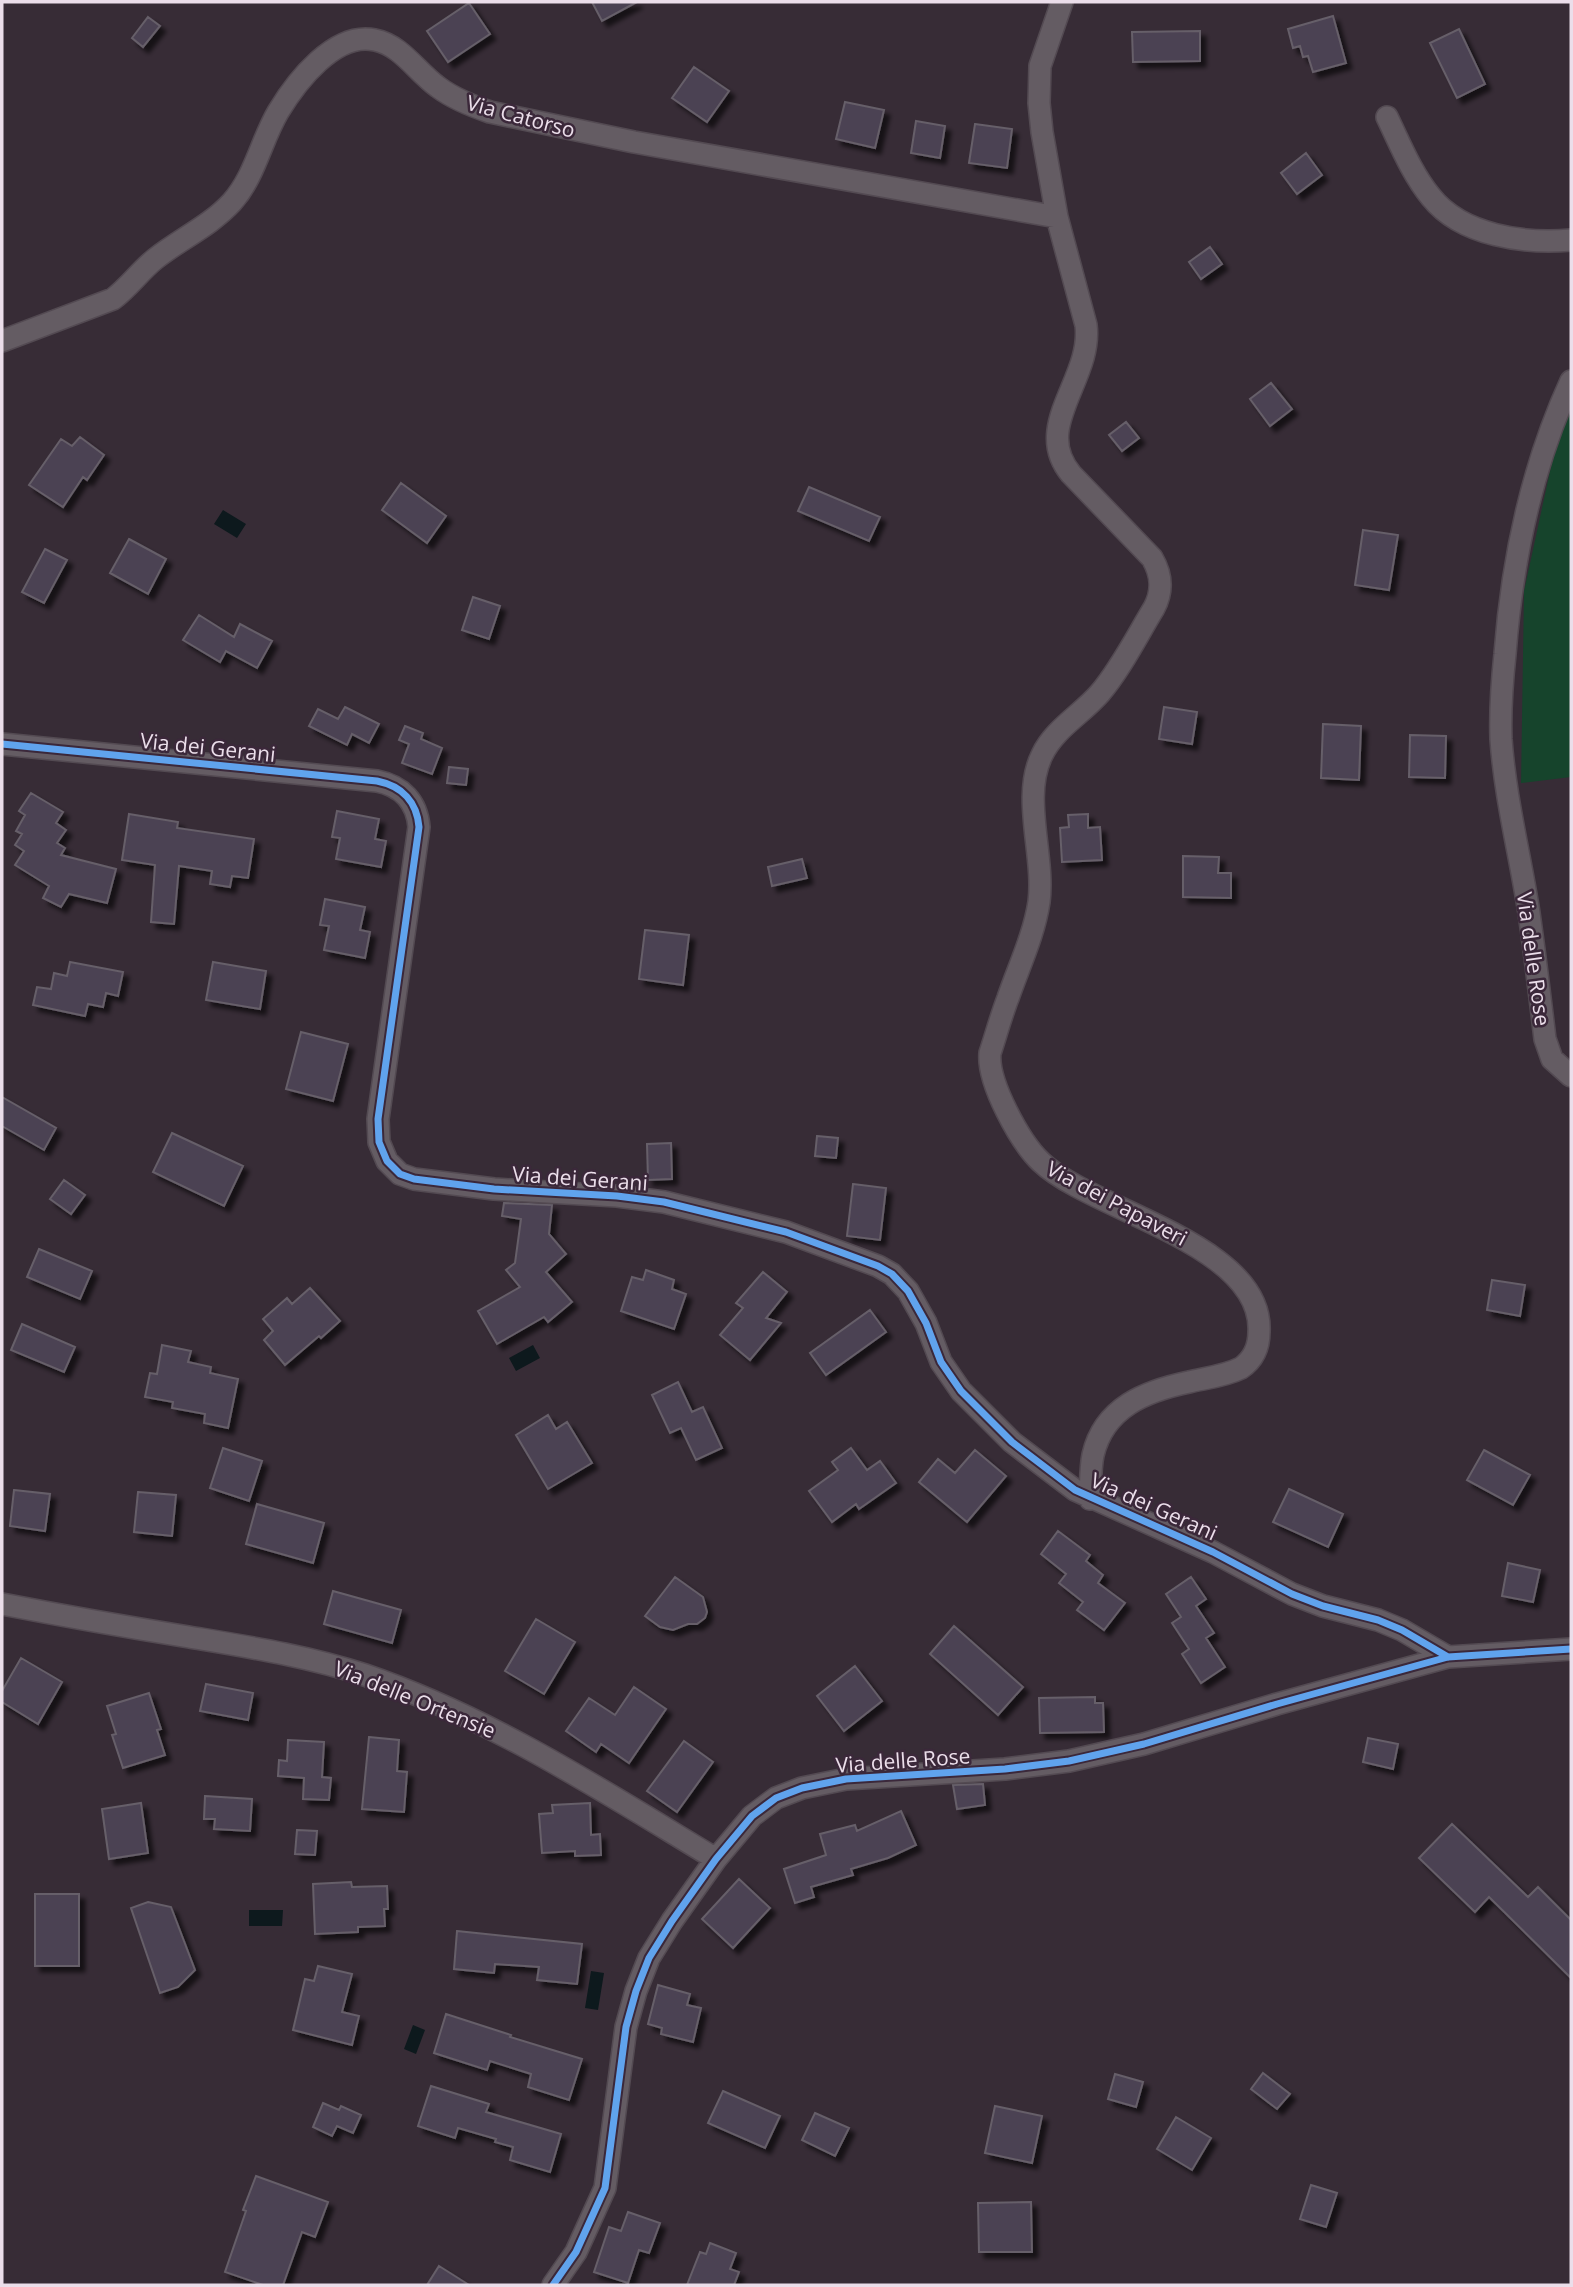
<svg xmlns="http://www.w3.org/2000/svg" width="1573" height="2287" viewBox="0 0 1573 2287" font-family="'Open Sans',sans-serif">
  <defs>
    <filter id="shadow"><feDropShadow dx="5.5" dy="5.5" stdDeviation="2" flood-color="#0009"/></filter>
  </defs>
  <rect width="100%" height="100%" fill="#372c36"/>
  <path fill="#16442c" d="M1571 404V777L1521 783 1524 591 1559 430Z"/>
  <path fill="#0d191d" d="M223 510 246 524 237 538 214 524Z
    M533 1345 540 1358 516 1371 509 1358Z
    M249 1910H283L282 1926H249Z
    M591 1971 604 1973 598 2010 585 2008Z
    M413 2025 425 2030 416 2054 404 2049Z"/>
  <path fill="#4c4253" stroke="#665f69" stroke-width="2" filter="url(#shadow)" d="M592 2H637L602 21Z
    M469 3 490 34 448 62 427 31Z
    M1333 16 1346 63 1313 72 1308 56 1303 57 1300 46 1293 48 1288 29Z
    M148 17 160 26 143 47 132 38Z
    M1459 29 1485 84 1457 98 1430 43Z
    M1200 31V61L1133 62 1132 32Z
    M694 67 729 91 707 122 672 98Z
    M845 102 884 110 875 148 836 139Z
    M916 121 945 126 940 158 911 153Z
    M975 124 1012 129 1007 168 969 163Z
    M1306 153 1322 175 1297 194 1281 173Z
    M1210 247 1222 264 1201 279 1189 262Z
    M1271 383 1292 409 1270 426 1250 399Z
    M1126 422 1139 438 1122 451 1109 435Z
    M80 437 104 455 87 480 83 477 63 507 29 485 61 439 72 446Z
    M401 483 446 516 427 543 382 510Z
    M809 487 880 517 869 541 798 511Z
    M1363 530 1398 535 1389 590 1355 585Z
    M129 539 166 559 148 594 110 573Z
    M45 549 67 560 44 603 22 592Z
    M473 597 500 606 489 639 462 630Z
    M199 615 234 637 240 624 272 641 257 668 226 651 220 662 183 640Z
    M345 707 379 724 369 743 352 734 347 745 309 726 318 709 338 719Z
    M1164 707 1197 712 1192 744 1159 739Z
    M1323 724 1361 726 1359 780 1321 778Z
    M405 726 423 733 421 739 442 748 432 774 402 763 409 744 399 740Z
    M1410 735 1446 736 1445 778 1409 777Z
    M449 767 468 769 466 785 447 783Z
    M31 793 63 812 56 823 66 830 57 843 65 848 61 855 116 869 107 903 69 894 61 907 43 898 49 886 15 865 24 851 15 845 22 834 16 831 25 815 19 811Z
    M337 811 379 819 375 839 386 841 381 867 336 859 340 838 332 837Z
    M129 814 178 822 177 828 254 839 248 878 232 876 230 887 210 884 212 871 179 866 174 924 151 922 155 865 122 860Z
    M1088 814V828L1100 827 1102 860 1062 862 1060 828 1069 827 1068 815Z
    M1183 856 1219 857 1218 873H1231V898L1183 897Z
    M802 859 807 878 772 886 768 867Z
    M325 899 365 907 360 930 370 932 365 958 324 950 329 926 320 925Z
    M645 930 689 935 683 985 639 979Z
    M70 962 123 972 118 996 106 993 103 1007 88 1004 85 1016 33 1005 37 987 51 989 54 973 67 976Z
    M213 962 266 971 260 1009 206 1000Z
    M301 1032 348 1044 333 1101 286 1089Z
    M2 1097 56 1128 44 1150 2 1126Z
    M172 1133 243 1166 224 1206 153 1172Z
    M817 1136 838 1138 836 1158 815 1156Z
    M671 1143 672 1179 648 1180 647 1144Z
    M64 1180 85 1195 71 1214 50 1199Z
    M853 1184 886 1188 880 1240 847 1236Z
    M504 1203 552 1205 549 1234 566 1254 546 1272 572 1302 548 1322 544 1317 497 1344 478 1311 520 1287 506 1270 515 1263 521 1219 502 1216Z
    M39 1249 92 1271 80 1299 27 1277Z
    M646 1270 674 1280 672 1289 686 1294 674 1329 621 1311 632 1277 643 1280Z
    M763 1272 787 1292 766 1318 781 1323 750 1360 720 1335 743 1308 736 1303Z
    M1492 1280 1525 1285 1520 1316 1487 1310Z
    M310 1288 340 1321 321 1338 319 1336 285 1365 264 1340 273 1331 263 1319 287 1298 292 1304Z
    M870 1310 886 1332 826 1375 810 1353Z
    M22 1324 75 1347 64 1372 11 1350Z
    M162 1345 191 1351 188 1362 211 1367 210 1373 238 1379 228 1428 204 1423 205 1414 172 1408 173 1402 145 1397 150 1373 157 1374Z
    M678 1382 692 1412 703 1407 722 1448 696 1460 681 1428 670 1433 652 1395Z
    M548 1415 556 1429 567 1422 592 1463 548 1489 516 1435Z
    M223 1448 262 1461 249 1501 210 1488Z
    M851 1448 867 1470 880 1461 896 1483 859 1509 856 1504 832 1522 809 1491 838 1470 832 1462Z
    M975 1450 1006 1476 967 1522 919 1482 938 1459 955 1473Z
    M1484 1450 1530 1475 1513 1505 1467 1480Z
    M1289 1489 1343 1514 1328 1547 1273 1522Z
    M14 1490 50 1494 45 1531 10 1526Z
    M138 1492 176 1495 172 1536 134 1532Z
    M257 1504 324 1523 313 1563 246 1544Z
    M1058 1531 1090 1555 1086 1561 1103 1575 1098 1583 1125 1603 1104 1630 1077 1610 1083 1602 1059 1583 1066 1574 1041 1554Z
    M1508 1563 1540 1570 1533 1602 1502 1596Z
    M675 1577 703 1597 707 1612 705 1618 697 1624H688L673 1630 660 1627 645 1616Z
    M1191 1577 1206 1599 1196 1606 1214 1633 1206 1638 1225 1667 1201 1683 1182 1654 1189 1649 1172 1623 1181 1617 1166 1594Z
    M333 1591 401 1610 392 1643 324 1624Z
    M536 1619 575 1642 544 1694 505 1671Z
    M954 1626 1023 1687 998 1715 930 1654Z
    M21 1658 62 1682 38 1724 2 1702V1691Z
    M855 1666 882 1701 844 1731 817 1696Z
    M206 1684 253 1693 248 1720 200 1711Z
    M634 1687 666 1709 629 1763 601 1744 596 1752 566 1731 589 1698 615 1715Z
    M149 1693 161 1729 157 1730 165 1755 123 1768 112 1735 116 1734 107 1706Z
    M1095 1697V1703H1103L1104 1732 1040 1733 1039 1698Z
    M369 1737 399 1740 397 1771 407 1772 404 1812 362 1809Z
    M1368 1738 1398 1744 1393 1769 1363 1762Z
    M288 1740 324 1742 322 1777 331 1778 329 1800 303 1799 304 1778 278 1776 279 1760 287 1761Z
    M684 1741 713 1762 677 1812 647 1791Z
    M983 1784 985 1805 957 1809 953 1785Z
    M205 1796 252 1799 250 1831 214 1829 215 1819H204Z
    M141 1803 148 1853 109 1859 102 1809Z
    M590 1803 591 1835 600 1834 601 1855 575 1856V1851L542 1853 539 1814 553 1813 552 1805Z
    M901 1811 916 1845 888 1858 851 1869 853 1875 811 1887 814 1897 795 1903 784 1869 826 1855 820 1834 855 1825 857 1831Z
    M1452 1824 1528 1897 1538 1887 1571 1920V1978L1489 1897 1475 1912 1419 1858Z
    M297 1830 317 1831 315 1855 295 1854Z
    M739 1879 770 1908 733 1948 702 1919Z
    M351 1882 352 1887 387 1886 388 1909H384L385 1926 358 1927V1932L315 1934 313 1884Z
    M35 1894H79V1966H35Z
    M148 1902 171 1907 195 1970 178 1987 160 1993 131 1908Z
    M457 1931 582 1944 577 1984 537 1980 539 1967 495 1964 494 1973 454 1969Z
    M318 1966 352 1974 342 2012 359 2016 352 2045 293 2030 305 1979 314 1981Z
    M658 1985 690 1994 687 2005 701 2008 693 2042 661 2034 662 2028 648 2024Z
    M446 2014 511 2035 510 2037 582 2059 569 2100 528 2087 531 2074 490 2061 487 2070 434 2053Z
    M1263 2073 1290 2094 1277 2109 1251 2089Z
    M1115 2074 1143 2082 1136 2107 1108 2099Z
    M431 2086 489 2104 486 2112 561 2134 550 2172 510 2160 513 2147 495 2142 496 2139 458 2128 455 2138 418 2126Z
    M723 2091 780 2116 765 2148 708 2123Z
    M323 2103 339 2110 341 2106 361 2115 353 2133 337 2126 332 2136 313 2127Z
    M995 2106 1042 2116 1032 2163 985 2153Z
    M815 2113 849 2128 835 2156 802 2140Z
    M1176 2117 1211 2138 1192 2170 1157 2149Z
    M256 2176 328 2202 315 2237 302 2232 283 2285H263L225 2272 246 2211 243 2210Z
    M1311 2185 1337 2193 1326 2227 1300 2219Z
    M1031 2202 1032 2252H979L978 2203Z
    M628 2212 660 2223 649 2253 639 2250 628 2283 594 2272 609 2227 621 2231Z
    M710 2243 736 2253 730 2269 739 2272 734 2285H687L700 2252 706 2254Z
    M439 2266 469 2285H427Z"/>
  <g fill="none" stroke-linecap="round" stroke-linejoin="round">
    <g stroke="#534a52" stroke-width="24">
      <path id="minor" d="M1062 2 1040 66 1039 103 1042 132 1057 217 1086 325C1093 379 1031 426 1071 474L1152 558C1162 575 1163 591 1154 608 1137 636 1121 668 1100 693 1082 714 1054 729 1042 755 1021 797 1045 856 1039 902 1034 935 1019 966 1008 998 1001 1016 996 1035 990 1053 987 1082 1020 1142 1041 1162 1092 1211 1264 1244 1259 1332 1259 1347 1254 1359 1241 1368 1225 1376 1206 1378 1189 1382 1146 1391 1104 1407 1093 1455 1090 1469 1091 1485 1090 1499
        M1387 117C1400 144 1412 174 1431 197 1462 236 1525 244 1571 240
        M2 341 113 299C129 287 140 271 155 259 180 239 210 226 232 202 255 176 261 141 278 112 296 82 335 31 375 40 401 45 417 72 438 87 454 99 472 106 490 112L634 142 1057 217
        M1571 381C1532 466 1512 561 1505 654 1502 682 1500 710 1501 739 1505 797 1520 855 1529 913 1535 955 1540 997 1545 1039L1552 1059 1571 1076
        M2 744 377 781C402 786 417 802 419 827L378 1119 379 1142 387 1161 400 1174 414 1179 494 1189 617 1196 664 1202 786 1232 878 1266 892 1274 908 1291 926 1323 941 1362 961 1391 1012 1442 1075 1490 1213 1552 1292 1594 1323 1606 1378 1620 1402 1630 1448 1657
        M2 1604C64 1616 127 1627 189 1637 249 1647 308 1656 365 1675 491 1718 603 1791 716 1859
        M553 2285 576 2252 605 2188 626 2027 636 1991 649 1958 672 1921 716 1859 752 1816 776 1798 802 1788 846 1779 1005 1769 1069 1761 1144 1744 1277 1704 1448 1657 1571 1649"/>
    </g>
    <use href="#minor" stroke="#645c63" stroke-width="21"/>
    <g stroke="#3b283a" stroke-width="11">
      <path id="cycleway" d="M2 744 377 781C402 786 417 802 419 827L378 1119 379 1142 387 1161 400 1174 414 1179 494 1189 617 1196 664 1202 786 1232 878 1266 892 1274 908 1291 926 1323 941 1362 961 1391 1012 1442 1075 1490 1213 1552 1292 1594 1323 1606 1378 1620 1402 1630 1448 1657
        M553 2285 576 2252 605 2188 626 2027 636 1991 649 1958 672 1921 716 1859 752 1816 776 1798 802 1788 846 1779 1005 1769 1069 1761 1144 1744 1277 1704 1448 1657 1571 1649"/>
    </g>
    <use href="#cycleway" stroke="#60a3ed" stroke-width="7"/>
  </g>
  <g text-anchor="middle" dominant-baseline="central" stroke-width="5" stroke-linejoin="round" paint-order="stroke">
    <g font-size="21" fill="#ebdeea" stroke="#3b283a">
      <text transform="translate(521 116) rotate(15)">Via Catorso</text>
      <text transform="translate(208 747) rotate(6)">Via dei Gerani</text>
      <text transform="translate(1534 959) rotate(82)">Via delle Rose</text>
      <text transform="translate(580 1178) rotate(4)">Via dei Gerani</text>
      <text transform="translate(1117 1203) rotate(28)">Via dei Papaveri</text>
      <text transform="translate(1154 1506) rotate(24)">Via dei Gerani</text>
      <text transform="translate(415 1699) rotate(22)">Via delle Ortensie</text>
      <text transform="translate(903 1760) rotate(-4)">Via delle Rose</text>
    </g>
  </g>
  <rect width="1573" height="2287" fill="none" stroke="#ebdeea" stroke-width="7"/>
</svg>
